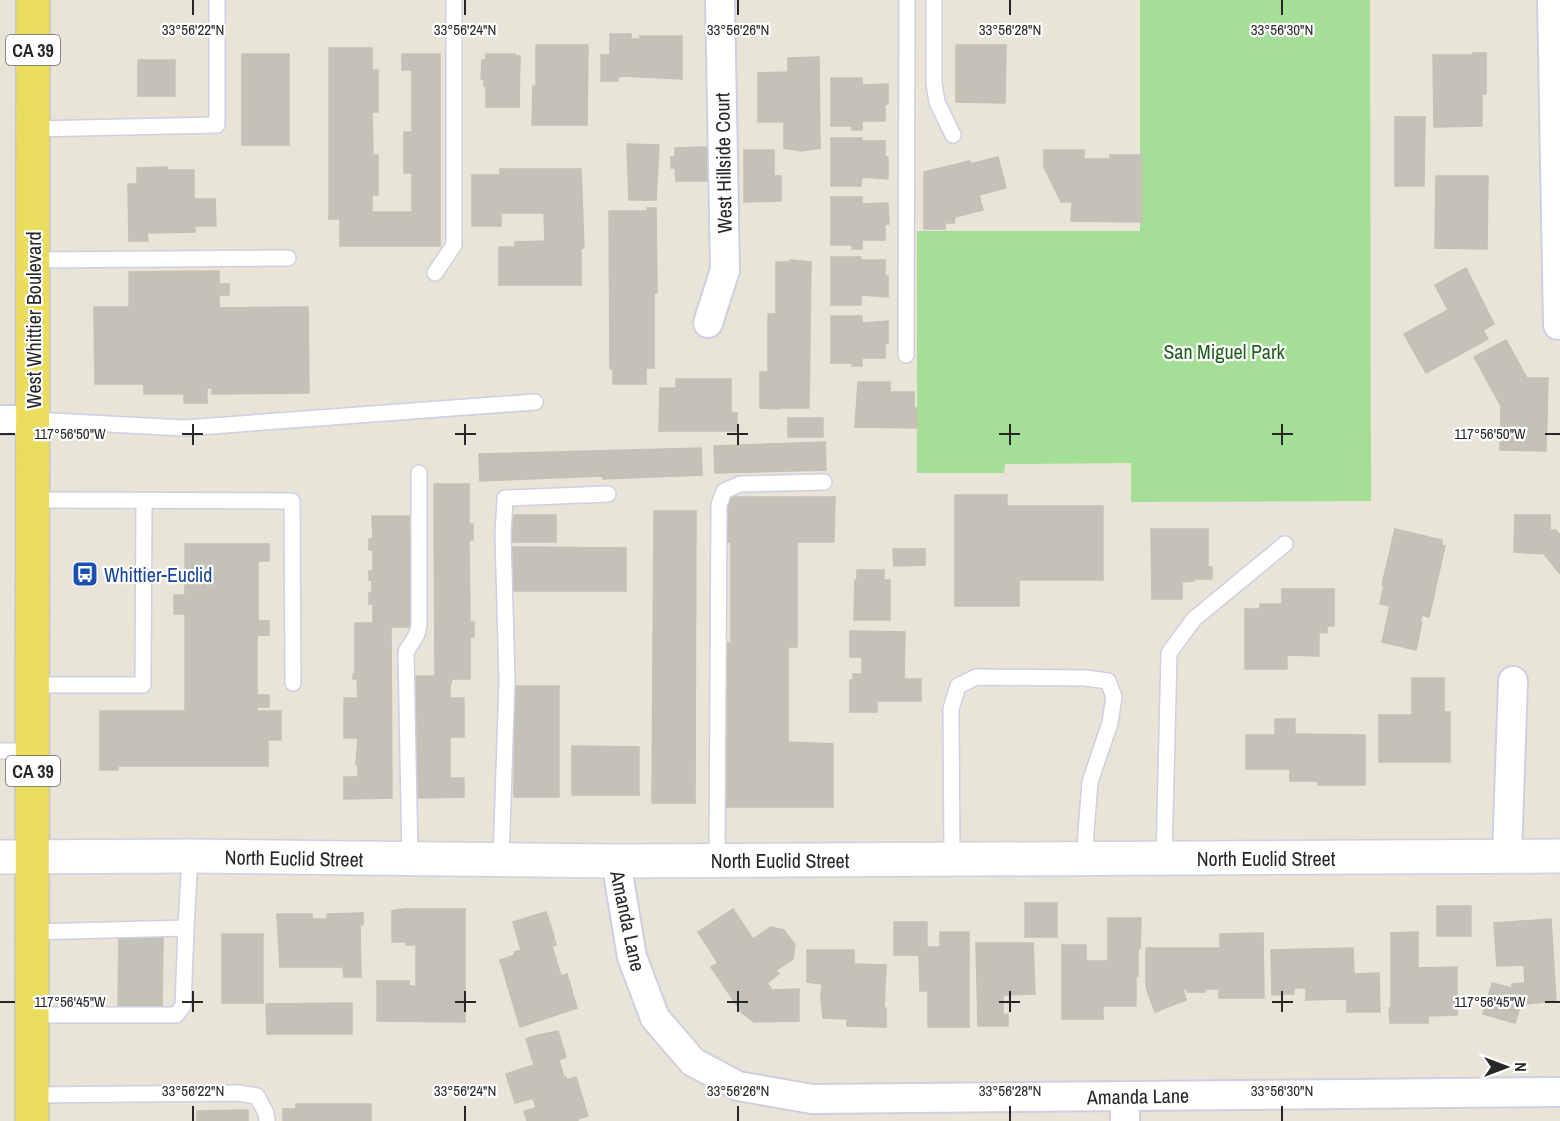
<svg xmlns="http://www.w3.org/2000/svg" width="1560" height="1121" viewBox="0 0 1560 1121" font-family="'Archivo Narrow',sans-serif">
  <rect width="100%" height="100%" fill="#e9e4d8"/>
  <path fill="#a5de96" d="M1140 0H1370L1371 501 1131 502V463L1005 464 1004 473H917V231H1140Z"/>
  <path fill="#c4c1b8" stroke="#c4c0b2" stroke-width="1.5" d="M610 34H631V39H640V36H682V79L621 76 618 77V81H601V55H610Z
    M536 45H588L587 125H532L533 86H536Z
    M956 45H1006L1005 103 956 102Z
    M329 48H372V70H378V112H372L373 155H378V195H372V212H412V173H404V132H412V70H402V54H440V246H340V219H329Z
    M1473 53H1486V94H1482V126L1434 127 1433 55H1473Z
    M242 54H289V145H242Z
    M486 54H515V56H520L519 107H486V86H484V79H481L482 60H486Z
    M819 57 820 148 802 151 784 148V122H758V73L788 72V58Z
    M138 60H175V96H138Z
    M831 78H862V85L888 84V104H885V121H862V130H852V126H831Z
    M1395 117H1425L1424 186H1395Z
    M831 138H862V141H885V157H888V179L862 177 861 186H831Z
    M627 144 659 145 656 200H629Z
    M707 147V181H676L675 168H671V157H675V148Z
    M744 150H774V176H781V201L744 202Z
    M1044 150H1084V159H1110V155H1142V222L1071 221 1072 202H1061L1044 167Z
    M998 157 1006 188 979 195 983 210 955 217 954 223H945V229H924V172L970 161V164Z
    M167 167V170H194V199H215L216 226H195V232L147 233 148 241H129L128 184H137V168Z
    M500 169H581L584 248H581V285H499V247H515V242L545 241 544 213H501V226H472V175H500Z
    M1436 176H1488L1487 249 1435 248Z
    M831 197H862V204L888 203 889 224H885V240H862V249H852V245H831Z
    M647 208H656L657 293H654V368H646V384H613V369H610L609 211H647Z
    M831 257H861V260H885V276H888V297L861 295V305H831Z
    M790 260 811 262 809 408H779V409L760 408V372H768V314H776V262H790Z
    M1466 268 1494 324 1483 330 1488 339 1426 373 1404 334 1448 310 1435 285Z
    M219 271V284H229V295H219V308L308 307 309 393 212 394V388H207V403H184V394H144V384H95L94 307H129V272Z
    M831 316H862V323L888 321V343H885V358H862V366H852V363H831Z
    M1506 340 1527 378H1548L1546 451 1500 450 1501 406 1474 357Z
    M676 379H731V413H737V431H659L660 388H676Z
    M858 382H890V392H914V408H917V428L855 427Z
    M788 418H823V437H788Z
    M825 442 826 470 715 473 714 446Z
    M701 448 702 475 603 479V476L480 481 479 454Z
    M434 484H469V524H473V540H469L470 622H474V637H470V679H452L450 687V698H464V737H450V778H464V797L417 798 416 676H435Z
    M955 495H1007V506H1103V580H1019V606H955Z
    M727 497H835L834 542H797V647H788V742L833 744V807H724L725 643H731V542H727Z
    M654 511H696L695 803H652Z
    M508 515H556V542H508Z
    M1515 515H1550V530H1556L1560 535V574L1545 555 1546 554 1514 552Z
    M372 516H409L410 627H391L392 798 344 799V777H358V765H356L358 738H344V698H358L357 679H353V674H355V623H373V604H369V593H372V580H369V571H373V550H369V539H373Z
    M1151 529H1208V567H1212V579H1194V581L1182 582V599H1152Z
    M1395 529 1442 540V546H1445L1429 617 1422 615 1420 621 1422 622 1416 650 1382 642 1390 606 1380 604 1384 585H1382Z
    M185 544H269V561H258V621H269V635H257V695H269V707H257V711H281V740H268V766H118V770H100V711H185V614H174V595H185Z
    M512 547 626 548V591H512Z
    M893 549H925V565L894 566Z
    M857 570H884V580H890V620H854L855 580H857Z
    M1282 589H1334V626H1327V633L1319 632V656L1287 655V669H1245V609H1260V604H1282Z
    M850 631 905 632 904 679H921V701H877V712H850V680H853V674H862V657H850Z
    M1412 678H1444V712H1450V762H1379V715H1412Z
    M515 686H559V797H514Z
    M1275 719H1295V734L1365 735V785H1318V781H1290V769H1246V735H1275Z
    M572 746 639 747V795H572Z
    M1025 903H1057V937H1025Z
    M1437 906H1471V936H1437Z
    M404 909H465V1022L377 1021V981H409V986H416V945H406V942H392V911Z
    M733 909 753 939 771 927 784 930 795 945 793 959 776 970 779 974 767 983 772 990 799 989V1021L754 1022 742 1013 711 967 718 963 698 932Z
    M546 912 553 933 556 945 552 946 561 976 567 974 577 1008 520 1027 500 960 515 955 514 952 521 950 513 922Z
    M363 913V925H360L361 977H344L343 967H280L277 914H312V919H327V914Z
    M1108 918H1141L1140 949H1138V976H1136V1006H1103V1019H1062V945H1086V961H1108Z
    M1551 919 1556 1001 1526 1004V997H1523L1515 1023 1483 1014 1492 983 1512 988V984L1525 983 1524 965 1497 966 1494 923Z
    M894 922H927V947H940V932H969V1027H928V991H920L919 955H894Z
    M1418 932V968L1457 967V1015L1428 1016V1023H1390L1389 1008H1391V933Z
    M1263 933 1264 998H1219V989H1205V992H1187V989H1183L1186 1000 1155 1012 1146 987V948H1220V934Z
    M222 934H263V1003H222Z
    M119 935 163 936 162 1012 118 1011Z
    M976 943H1033L1035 994 1003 995V1015L1008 1014V1026H978Z
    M1353 948 1354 974 1379 973 1380 1012H1347V999L1306 1000V988H1294V994L1272 995 1271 950Z
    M807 950H854V964L886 965 884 1008H886V1027L847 1026V1019L823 1018 821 997 822 984 807 982Z
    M352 1003V1034H267L266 1004Z
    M558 1031 566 1057 559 1060 564 1078 566 1077 567 1080 576 1077 588 1116 578 1119V1121H527L524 1111 536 1108 533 1098 515 1103 506 1074 534 1065 526 1039 538 1035Z
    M296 1104H371V1121H283V1109H296Z
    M248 1110V1121H197V1111Z"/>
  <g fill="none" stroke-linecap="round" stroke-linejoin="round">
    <g stroke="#cecfe0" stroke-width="18">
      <path id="service" d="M934 0V83L937 102 953 135
        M33 129 217 125V0
        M33 260 288 258
        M435 273 454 245V0
        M906 355 907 0
        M33 420 184 428 535 402
        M33 500 292 501 293 683
        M33 685H143L144 501
        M0 751H33
        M1164 858 1169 653 1194 619 1285 544
        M410 859 406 652 417 634 419 625V473
        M952 859 951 709 958 686 976 677 1085 678 1108 681 1114 697 1110 723 1090 782 1084 858
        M501 860 507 681 503 535 505 498 608 494
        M717 860 719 505 724 491 740 484 824 482
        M32 932 186 928 190 856
        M32 1015H176L183 1006 186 928
        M32 1095 238 1093 257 1096 266 1113 267 1121"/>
    </g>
    <g stroke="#cecfe0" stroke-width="32">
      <path id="minor" d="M1552 0 1558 325H1560
        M708 323 725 270 720 0
        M0 420H33
        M1507 856 1513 681
        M616 861 632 957 655 1018 693 1062 738 1086 812 1099 1560 1092
        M1125 1096V1121"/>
    </g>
    <g stroke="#cecfe0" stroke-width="36">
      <path id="tertiary" d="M0 857 190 856 616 861 1560 856"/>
    </g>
    <g stroke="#c7c7c7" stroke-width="36">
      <path id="primary" d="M32 1121 33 0"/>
    </g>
    <use href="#service" stroke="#fff" stroke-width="15"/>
    <use href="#minor" stroke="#fff" stroke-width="28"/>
    <use href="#tertiary" stroke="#fff" stroke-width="33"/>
    <use href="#primary" stroke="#eadc5c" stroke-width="33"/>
  </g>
  <path fill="none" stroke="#272727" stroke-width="2" d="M193 0V15M465 0V15M738 0V15M1010 0V15M1282 0V15M193 424V445M465 424V445M738 424V445M1010 424V445M1282 424V445M0 434H15M182 434H203M455 434H476M727 434H748M999 434H1020M1272 434H1293M1545 434H1560M193 991V1012M465 991V1012M738 991V1012M1010 991V1012M1282 991V1012M0 1002H15M182 1002H203M455 1002H476M727 1002H748M999 1002H1020M1272 1002H1293M1545 1002H1560M193 1106V1121M465 1106V1121M738 1106V1121M1010 1106V1121M1282 1106V1121"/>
  <defs>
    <g id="bus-square" transform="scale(1.35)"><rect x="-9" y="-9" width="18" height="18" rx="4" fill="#1a4fb4" stroke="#fff"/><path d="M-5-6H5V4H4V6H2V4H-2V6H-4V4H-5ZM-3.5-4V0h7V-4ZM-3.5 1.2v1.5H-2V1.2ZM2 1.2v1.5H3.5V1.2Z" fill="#fff"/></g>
  </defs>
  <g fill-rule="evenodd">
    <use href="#bus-square" x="85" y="574"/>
  </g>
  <g text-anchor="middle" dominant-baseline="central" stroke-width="4.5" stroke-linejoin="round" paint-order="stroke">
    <g fill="#fff" stroke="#686868" stroke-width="1.5">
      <rect x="6" y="35" width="54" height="30" rx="4.5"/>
      <rect x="6" y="756" width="54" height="30" rx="4.5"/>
    </g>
    <g font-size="18" font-weight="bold" fill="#272727">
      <text x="33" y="50">CA 39</text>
      <text x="33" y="771">CA 39</text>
    </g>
    <g font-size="20" fill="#272727" stroke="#fff">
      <text transform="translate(723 163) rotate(-91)">West Hillside Court</text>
      <text transform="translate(33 320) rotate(-90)">West Whittier Boulevard</text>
      <text transform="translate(294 858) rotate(1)">North Euclid Street</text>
      <text x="1266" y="858">North Euclid Street</text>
      <text x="780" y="860">North Euclid Street</text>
      <text transform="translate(628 921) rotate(78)">Amanda Lane</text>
      <text transform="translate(1138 1096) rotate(-1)">Amanda Lane</text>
    </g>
    <g font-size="20" fill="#205f1b" stroke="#fff">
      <text x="1224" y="351">San Miguel Park</text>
    </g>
    <g font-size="20" fill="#164399" stroke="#fff" text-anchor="start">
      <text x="104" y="574">Whittier-Euclid</text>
    </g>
  </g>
  <g font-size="15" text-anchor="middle" fill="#272727" stroke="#fff" stroke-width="4.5" stroke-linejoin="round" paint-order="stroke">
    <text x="193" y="35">33°56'22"N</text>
    <text x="465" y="35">33°56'24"N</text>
    <text x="738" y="35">33°56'26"N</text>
    <text x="1010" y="35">33°56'28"N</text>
    <text x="1282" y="35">33°56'30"N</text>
    <text x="1490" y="439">117°56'50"W</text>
    <text x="70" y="439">117°56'50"W</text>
    <text x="70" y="1007">117°56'45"W</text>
    <text x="1490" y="1007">117°56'45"W</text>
    <text x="193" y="1096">33°56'22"N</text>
    <text x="465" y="1096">33°56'24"N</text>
    <text x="738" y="1096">33°56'26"N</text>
    <text x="1010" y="1096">33°56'28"N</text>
    <text x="1282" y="1096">33°56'30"N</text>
  </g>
  <g transform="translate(1506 1067) rotate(90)" stroke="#ffffff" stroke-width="4.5" paint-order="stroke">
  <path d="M0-4.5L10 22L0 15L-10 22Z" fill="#272727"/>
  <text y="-9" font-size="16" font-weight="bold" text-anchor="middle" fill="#272727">N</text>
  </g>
</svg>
